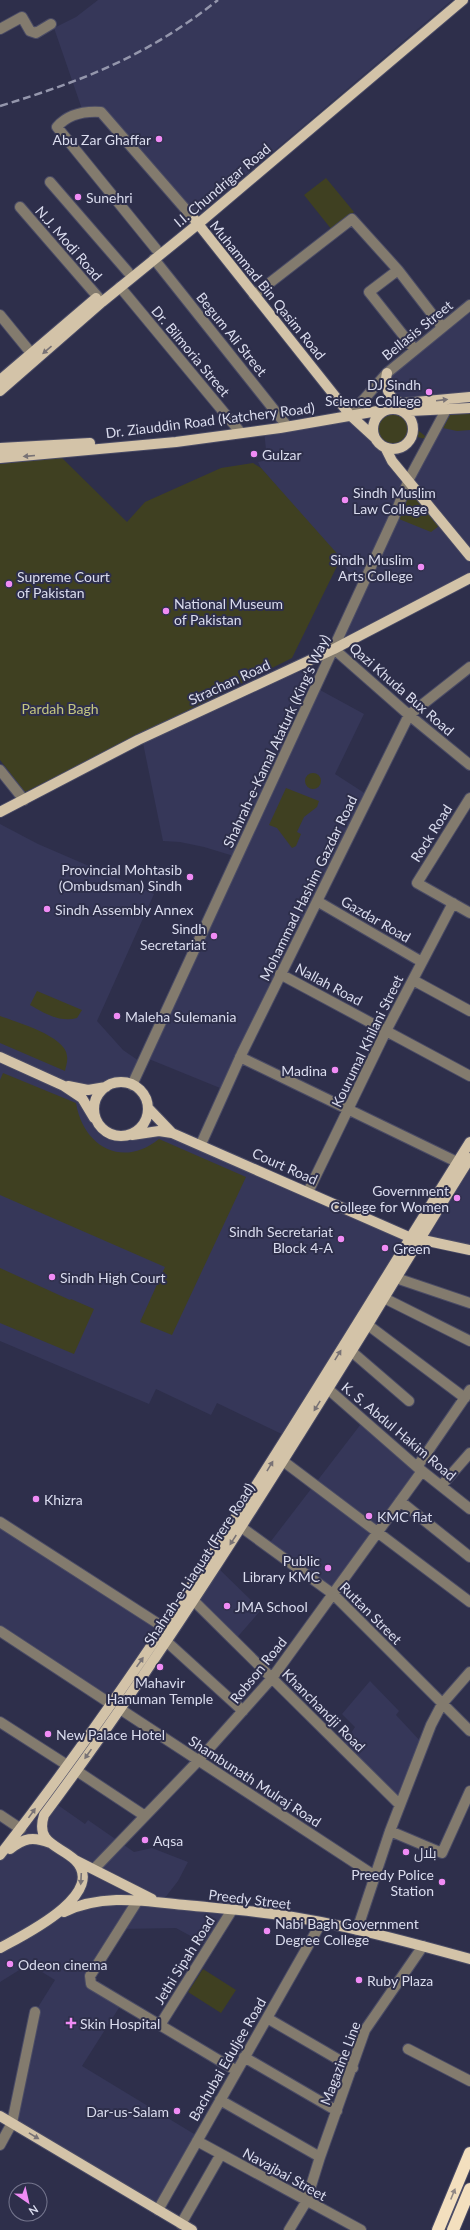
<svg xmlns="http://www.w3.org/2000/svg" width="470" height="2230" viewBox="0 0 470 2230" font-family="Lato,Cairo,sans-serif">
  <rect width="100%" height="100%" fill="#2e2f4b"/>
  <path fill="#363759" d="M98 0H452L194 219 101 112H83L54 28 76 17Z
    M470 305V578L334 649 362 587 261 468 258 462 267 460 264 430 350 415 410 481 446 410 447 400 396 402 386 377Z
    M310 670 309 684 237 857 204 847 180 842 163 841 143 743 286 675Z
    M320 690 364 714 335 774 369 796 225 1090 144 1057Z
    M0 824 38 844 154 894 97 1021 123 1050 142 1063 131 1082 88 1090 82 1098 94 1105V1114L102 1129 115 1136 159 1131 409 1237 288 1437 217 1403 211 1415 156 1389 149 1404 0 1341Z
    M470 1157V1250L419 1239Z
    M364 1420 422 1471 333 1594 268 1545Z
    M0 1522 164 1627 112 1704 0 1631Z
    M216 1566 261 1610 234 1641 194 1601Z
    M370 1681 399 1711 396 1715 423 1744 400 1805 342 1747 355 1727 342 1714Z
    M45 1796 85 1824 88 1820 134 1852 152 1848 188 1862 178 1881 161 1903 232 1910 209 1946 176 1928 120 1929 89 1980 122 2003 82 2066 199 2137 158 2210 12 2123 35 2012 55 1980 29 1964 0 1982V1856Z"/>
  <path fill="#3f4021" d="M326 178 354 212 332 230 304 195Z
    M404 412 409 416 414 427 430 440 413 436C399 466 358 442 379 414Z
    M470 413V430L457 431 443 428 450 415Z
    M61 457 127 522 145 502 221 468 253 463 261 468 341 558 292 658 25 792 0 760V464Z
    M410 482 443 523 431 532 394 517Z
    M305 781a8 8 0 1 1 16 0a8 8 0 1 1-16 0Z
    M286 788 319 801 317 807 304 817 297 832 301 834 296 846 292 848 277 828 269 825Z
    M37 991 82 1010 77 1018C60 1023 44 1013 30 1005Z
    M0 1016C16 1022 66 1036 67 1056 68 1061 66 1066 65 1071L0 1043Z
    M3 1073 76 1103C83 1146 122 1169 159 1139L246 1177 172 1335 140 1322 165 1267 0 1195V1080Z
    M0 1268 70 1300 71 1299 94 1309 74 1354 0 1323Z
    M203 1969 236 1990 221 2013 188 1992Z"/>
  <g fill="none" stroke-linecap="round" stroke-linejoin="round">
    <g stroke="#4a4b65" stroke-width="12">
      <path id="minor" d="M0 29 22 17 30 31 36 33 51 24
        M50 182 128 272
        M20 207 98 297
        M156 249 57 127C68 114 85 111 101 112L194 219
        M154 259 287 426
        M398 270 442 327
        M120 287 241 433
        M254 295 352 219 398 270 369 292 415 350
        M0 315 31 353
        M350 415 387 373 470 305
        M334 649 409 715 470 765
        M0 770 24 800
        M470 798 417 883 470 913
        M317 901 422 962
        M280 974 470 1076
        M413 980 470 1011
        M240 1057 457 1162
        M132 1085 394 517 409 479 446 410
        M201 1144 242 1053 409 715 470 667
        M308 1192 386 1031 453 903
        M396 1278 470 1303
        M384 1298 470 1341
        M368 1325 465 1398
        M351 1351 409 1401
        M328 1389 417 1467 470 1509
        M283 1461 470 1602
        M417 1467 470 1390
        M441 1486 470 1453
        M400 1501 470 1557
        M0 1522 171 1632
        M241 1527 333 1594 470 1731
        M194 1601 400 1805
        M0 1631 111 1704
        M166 1641 243 1711
        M120 1709 375 1876
        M0 1722 67 1765
        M77 1771 145 1816
        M0 1815 21 1829
        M390 1831 442 1853 470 1791
        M94 1869 198 1761 272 1678 422 1471
        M138 1900 90 1976 91 1984 237 2071
        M357 1930 390 1831 431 1725 442 1704 470 1672
        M267 2018 353 2068
        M160 2025 232 1910
        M408 2049 470 2081
        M244 2057 337 2111
        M220 2100 320 2157
        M197 2141 361 2230
        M0 2145 12 2123 35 2012
        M158 2210 321 1923
        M181 2224 221 2154
        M289 2230 306 2202 320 2157 365 2030 423 1946"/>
    </g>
    <g stroke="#4a4b65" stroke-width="12">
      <path id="major" d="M195 220 350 415 374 437
        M387 373C384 385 388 400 402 403
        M0 380 96 298
        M0 391 102 302 198 224 463 0
        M393 404 470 397
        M373 429a20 20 0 1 1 40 0a20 20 0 1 1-40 0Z
        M0 448 90 443
        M386 449 392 461 470 556
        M0 458 176 442 280 428 389 409 398 408 410 411 470 408
        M0 812 138 740 334 649 470 578
        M0 1057 64 1086 82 1098 94 1118
        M94 1109a27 27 0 1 1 54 0a27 27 0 1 1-54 0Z
        M68 1086 88 1090 106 1087
        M148 1108 172 1133 409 1237 470 1250
        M132 1135 159 1131 172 1133
        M10 1849C24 1838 33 1836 50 1843
        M0 1855C175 1630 319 1383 470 1142
        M75 1860 152 1899
        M64 1912C102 1893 145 1901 185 1905 215 1908 244 1910 273 1914 339 1923 405 1941 470 1959
        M0 1948C22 1936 109 1894 75 1860 59 1845 35 1844 44 1815 161 1658 264 1492 367 1326 401 1270 435 1214 470 1158
        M0 2116 192 2230"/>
    </g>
    <g stroke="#4a4b65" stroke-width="14">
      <path id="highway" d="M438 2230 470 2153
        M453 2230 470 2189"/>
    </g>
    <use href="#minor" stroke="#837b6e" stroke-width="10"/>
    <use href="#major" stroke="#d3c3a8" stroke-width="10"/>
    <use href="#highway" stroke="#f3dfbe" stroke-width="12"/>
    <path stroke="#9496ac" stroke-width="2.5" stroke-dasharray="8 4" stroke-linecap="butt" d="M0 106C85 80 147 56 218 0"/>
  </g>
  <defs><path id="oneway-solid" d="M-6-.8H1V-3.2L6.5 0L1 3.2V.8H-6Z"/></defs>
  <g fill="#787275">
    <use href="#oneway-solid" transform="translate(47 350) rotate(139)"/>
    <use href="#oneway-solid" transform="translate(442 400) rotate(-7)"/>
    <use href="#oneway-solid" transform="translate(29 456) rotate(175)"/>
    <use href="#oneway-solid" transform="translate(338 1355) rotate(-58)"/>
    <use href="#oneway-solid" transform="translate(317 1406) rotate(122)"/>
    <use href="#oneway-solid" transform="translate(270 1466) rotate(-59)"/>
    <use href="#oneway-solid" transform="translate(233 1540) rotate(123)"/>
    <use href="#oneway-solid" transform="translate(140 1662) rotate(-55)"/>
    <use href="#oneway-solid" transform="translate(88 1754) rotate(125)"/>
    <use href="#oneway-solid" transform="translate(32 1813) rotate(-54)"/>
    <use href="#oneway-solid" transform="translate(81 1879) rotate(93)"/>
    <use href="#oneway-solid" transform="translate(34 2136) rotate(31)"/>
  </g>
  <use fill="#908784" href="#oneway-solid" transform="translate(453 2194) rotate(-68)"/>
  <g fill="#f08bf5" stroke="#2e2f4b" stroke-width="1.5">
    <circle cx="159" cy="139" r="4"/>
    <circle cx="78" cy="197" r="4"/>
    <circle cx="429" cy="392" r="4"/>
    <circle cx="254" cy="454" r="4"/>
    <circle cx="345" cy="500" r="4"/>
    <circle cx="421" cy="567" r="4"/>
    <circle cx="9" cy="584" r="4"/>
    <circle cx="166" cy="611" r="4"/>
    <circle cx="190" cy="877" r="4"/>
    <circle cx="47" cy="909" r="4"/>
    <circle cx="214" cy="936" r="4"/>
    <circle cx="117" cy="1016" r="4"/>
    <circle cx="335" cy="1070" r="4"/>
    <circle cx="457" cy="1198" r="4"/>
    <circle cx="341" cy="1239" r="4"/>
    <circle cx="385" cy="1248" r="4"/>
    <circle cx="52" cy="1277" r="4"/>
    <circle cx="36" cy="1499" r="4"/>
    <circle cx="369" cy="1516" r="4"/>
    <circle cx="328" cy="1568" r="4"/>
    <circle cx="227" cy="1606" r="4"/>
    <circle cx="160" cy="1667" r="4"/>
    <circle cx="48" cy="1734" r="4"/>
    <circle cx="145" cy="1840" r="4"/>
    <circle cx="406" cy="1852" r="4"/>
    <circle cx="442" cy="1882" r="4"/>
    <circle cx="267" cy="1931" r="4"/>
    <circle cx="10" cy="1964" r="4"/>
    <circle cx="359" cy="1980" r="4"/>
    <path d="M69 2017h4v4h4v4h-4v4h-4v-4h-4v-4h4z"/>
    <circle cx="177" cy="2111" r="4"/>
  </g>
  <g text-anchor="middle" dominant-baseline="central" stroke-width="4" stroke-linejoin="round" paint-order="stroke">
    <g font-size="14" fill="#dadcee" stroke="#2e2f4b" text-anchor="start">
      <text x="151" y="139" text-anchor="end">Abu Zar Ghaffar</text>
      <text x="86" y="197">Sunehri</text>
      <text x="421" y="384" text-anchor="end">DJ Sindh<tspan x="421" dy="16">Science College</tspan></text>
      <text x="262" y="454">Gulzar</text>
      <text x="353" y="492">Sindh Muslim<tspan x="353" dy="16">Law College</tspan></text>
      <text x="413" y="559" text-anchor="end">Sindh Muslim<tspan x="413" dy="16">Arts College</tspan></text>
      <text x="17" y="576">Supreme Court<tspan x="17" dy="16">of Pakistan</tspan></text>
      <text x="174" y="603">National Museum<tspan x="174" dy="16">of Pakistan</tspan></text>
      <text x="182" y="869" text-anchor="end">Provincial Mohtasib<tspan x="182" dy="16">(Ombudsman) Sindh</tspan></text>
      <text x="55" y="909">Sindh Assembly Annex</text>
      <text x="206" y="928" text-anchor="end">Sindh<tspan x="206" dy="16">Secretariat</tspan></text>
      <text x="125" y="1016">Maleha Sulemania</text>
      <text x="327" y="1070" text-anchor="end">Madina</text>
      <text x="449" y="1190" text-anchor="end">Government<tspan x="449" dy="16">College for Women</tspan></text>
      <text x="333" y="1231" text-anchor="end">Sindh Secretariat<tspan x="333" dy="16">Block 4-A</tspan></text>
      <text x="393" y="1248">Green</text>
      <text x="60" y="1277">Sindh High Court</text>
      <text x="44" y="1499">Khizra</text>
      <text x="377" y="1516">KMC flat</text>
      <text x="320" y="1560" text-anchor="end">Public<tspan x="320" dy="16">Library KMC</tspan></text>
      <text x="235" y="1606">JMA School</text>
      <text x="160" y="1682" text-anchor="middle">Mahavir<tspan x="160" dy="16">Hanuman Temple</tspan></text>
      <text x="56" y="1734">New Palace Hotel</text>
      <text x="153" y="1840">Aqsa</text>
      <text x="414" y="1852">بلال</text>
      <text x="434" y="1874" text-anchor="end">Preedy Police<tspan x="434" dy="16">Station</tspan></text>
      <text x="275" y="1923">Nabi Bagh Government<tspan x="275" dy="16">Degree College</tspan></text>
      <text x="18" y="1964">Odeon cinema</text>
      <text x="367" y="1980">Ruby Plaza</text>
      <text x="80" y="2023">Skin Hospital</text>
      <text x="169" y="2111" text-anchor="end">Dar-us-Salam</text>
    </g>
    <g font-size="14" fill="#dadcee" stroke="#2e2f4b">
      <text transform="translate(222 185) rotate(-40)">I.I. Chundrigar Road</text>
      <text transform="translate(69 243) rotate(49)">N.J. Modi Road</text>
      <text transform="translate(268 290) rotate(51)">Muhammad Bin Qasim Road</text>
      <text transform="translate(417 330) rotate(-39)">Bellasis Street</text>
      <text transform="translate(232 334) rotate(51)">Begum Ali Street</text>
      <text transform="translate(191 351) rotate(50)">Dr. Bilmoria Street</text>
      <text transform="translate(210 420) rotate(-7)">Dr. Ziauddin Road (Katchery Road)</text>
      <text transform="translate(229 682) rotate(-25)">Strachan Road</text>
      <text transform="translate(402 689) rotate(41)">Qazi Khuda Bux Road</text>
      <text transform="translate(276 741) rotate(-65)">Shahrah-e-Kamal Ataturk (King's Way)</text>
      <text transform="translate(431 833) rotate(-58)">Rock Road</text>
      <text transform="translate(308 888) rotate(-64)">Mohammad Hashim Gazdar Road</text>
      <text transform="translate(376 919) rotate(30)">Gazdar Road</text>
      <text transform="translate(329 984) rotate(28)">Nallah Road</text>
      <text transform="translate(367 1041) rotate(-64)">Kourumal Khilani Street</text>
      <text transform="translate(285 1166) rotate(24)">Court Road</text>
      <text transform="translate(399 1431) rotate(40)">K. S. Abdul Hakim Road</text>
      <text transform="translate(199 1564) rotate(-57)">Shahrah-e-Liaquat (Frere Road)</text>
      <text transform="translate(371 1613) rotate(45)">Ruttan Street</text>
      <text transform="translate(258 1670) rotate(-51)">Robson Road</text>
      <text transform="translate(324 1710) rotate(45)">Khanchandji Road</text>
      <text transform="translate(255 1781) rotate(33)">Shambunath Mulraj Road</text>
      <text transform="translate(250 1899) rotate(7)">Preedy Street</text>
      <text transform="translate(184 1960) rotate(-58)">Jethi Sipah Road</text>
      <text transform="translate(227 2059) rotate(-60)">Bachubai Eduljee Road</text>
      <text transform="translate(340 2063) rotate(-69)">Magazine Line</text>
      <text transform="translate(285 2174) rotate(29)">Navajbai Street</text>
    </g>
    <g font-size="14" fill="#c4c681" stroke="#2e2f4b">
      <text x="60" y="708">Pardah Bagh</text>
    </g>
  </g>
  <g transform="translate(28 2202) rotate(146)"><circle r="19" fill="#2e2f4b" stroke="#73748c"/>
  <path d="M0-3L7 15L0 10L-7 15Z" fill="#f08bf5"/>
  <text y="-6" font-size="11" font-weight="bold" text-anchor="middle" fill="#dadcee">N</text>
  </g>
</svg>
